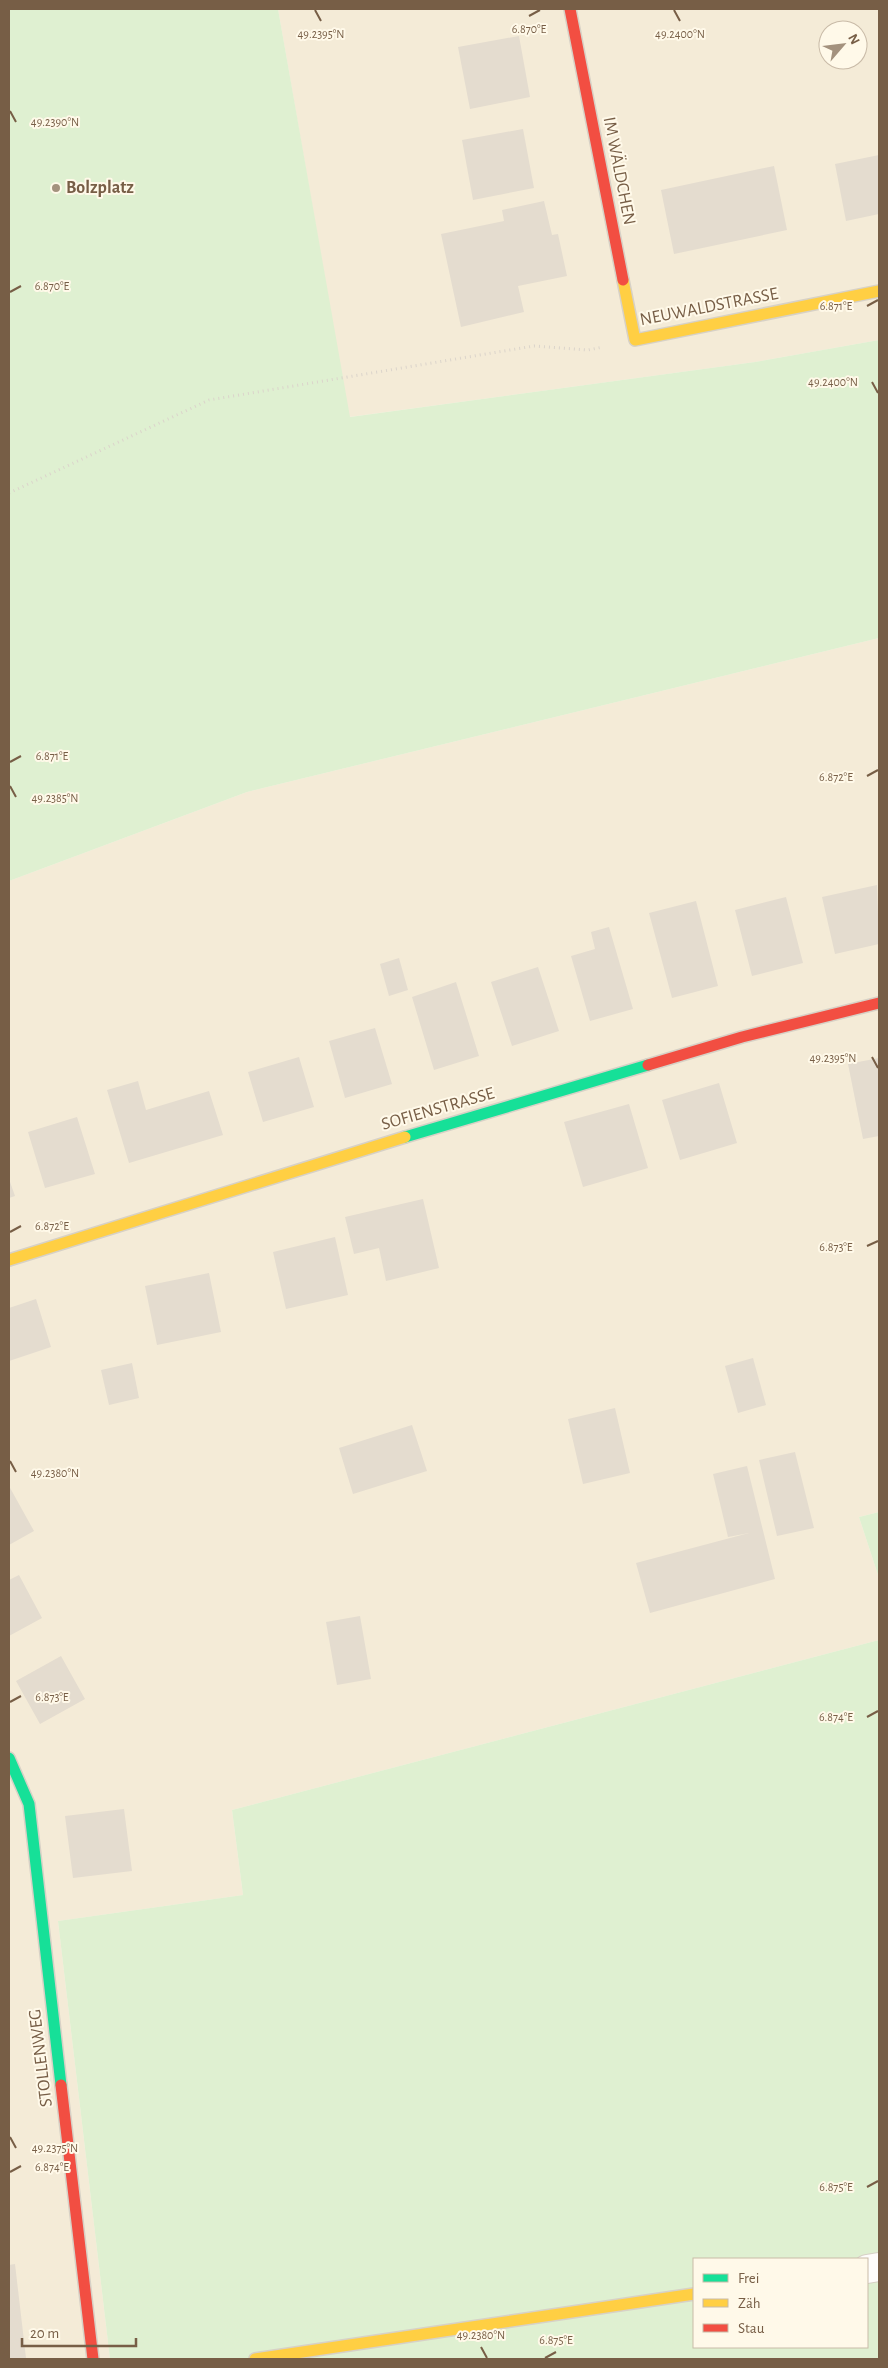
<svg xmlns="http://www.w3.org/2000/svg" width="888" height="2368" viewBox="0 0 888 2368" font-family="'Alegreya Sans',sans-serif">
  <rect width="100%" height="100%" fill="#f8f4e7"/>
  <path fill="#f4ebd7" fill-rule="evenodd" d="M278 9H879V340L755 362 349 417ZM828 30H858V60H828Z
    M879 638V1512L859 1517 879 1578V1640L232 1810 243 1895 58 1921 110 2359H9V881L247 792Z"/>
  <path fill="#dff0d1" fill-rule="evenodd" d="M9 9H278L350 417 755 362 879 340V638L247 792 9 881Z
    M879 1512V1578L859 1517Z
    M879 1640V2359H110L58 1921 243 1895 232 1810ZM694 2259H867V2347H694Z"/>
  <path fill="#e4dccf" d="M519 36 530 97 470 109 458 47Z
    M523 129 534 188 473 200 462 140Z
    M879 155V214L846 221 835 164Z
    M774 166 787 230 674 254 661 190Z
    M544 201 552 235 558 234 567 276 518 286 524 312 461 327 441 234 504 221 502 210Z
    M877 885 879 944 835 954 822 897Z
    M786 897 803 963 752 976 735 910Z
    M696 901 718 986 672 998 649 913Z
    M609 927 633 1009 590 1021 571 956 595 949 591 932Z
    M399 958 408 990 389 996 380 964Z
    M538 967 559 1031 512 1046 491 982Z
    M456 982 479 1056 434 1070 412 997Z
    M375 1028 392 1084 345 1098 329 1041Z
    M299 1057 314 1107 263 1122 248 1072Z
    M879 1058V1136L863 1139 848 1064Z
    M138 1081 146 1110 209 1091 223 1135 129 1163 107 1090Z
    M719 1083 737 1143 680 1160 662 1100Z
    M629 1104 648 1168 583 1187 564 1122Z
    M77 1117 95 1174 45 1188 28 1132Z
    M9 1179 15 1196 9 1198Z
    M423 1199 439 1268 386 1281 379 1248 354 1254 345 1217Z
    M335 1237 348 1295 286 1309 273 1252Z
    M209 1273 221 1332 157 1345 145 1286Z
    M36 1299 51 1347 9 1361V1308Z
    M753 1358 766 1405 738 1413 725 1366Z
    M132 1363 139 1398 109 1405 101 1370Z
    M615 1408 630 1473 583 1484 568 1419Z
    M412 1425 427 1471 353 1494 339 1448Z
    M795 1452 814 1528 777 1536 759 1460Z
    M747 1466 775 1579 650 1613 636 1563 749 1533 728 1537 713 1474Z
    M9 1486 34 1531 9 1545Z
    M19 1575 42 1618 9 1636V1580Z
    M360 1616 371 1679 337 1685 326 1622Z
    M61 1656 85 1699 40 1724 16 1681Z
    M124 1809 132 1871 73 1878 65 1816Z
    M15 2264 26 2358 9 2359V2265Z"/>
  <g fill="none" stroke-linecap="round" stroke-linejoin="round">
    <g stroke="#d7d1c6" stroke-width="30">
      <path id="street" d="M867 2269 879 2267"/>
    </g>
    <g stroke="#d7d1c6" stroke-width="14">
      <path id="fast" d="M405 1137 648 1065
        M9 1758 29 1804 61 2085"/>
    </g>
    <g stroke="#d7d1c6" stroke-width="14">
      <path id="slow" d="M623 280 635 340 879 291
        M9 1260 405 1137
        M255 2359 694 2294"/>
    </g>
    <g stroke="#d7d1c6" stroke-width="14">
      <path id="jam" d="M570 9 623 280
        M648 1065 742 1037 879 1003
        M61 2085 93 2359"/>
    </g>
    <path stroke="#dbd4cb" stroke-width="3" stroke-dasharray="1 4" stroke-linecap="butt" d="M9 493 209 400 534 346 588 350 603 347"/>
    <use href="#street" stroke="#fefdfb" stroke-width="28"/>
    <use href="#fast" stroke="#16e098" stroke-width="11"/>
    <use href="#slow" stroke="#ffcf43" stroke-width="11"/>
    <use href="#jam" stroke="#f24e42" stroke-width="11"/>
  </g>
  <path fill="none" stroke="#775e46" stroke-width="2" d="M315 10 321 21M674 10 680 21M529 16 540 10M10 111 16 122M10 292 21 286M867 306 878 300M872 382 878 393M10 762 21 756M867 776 878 770M10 786 16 797M872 1057 878 1068M10 1232 21 1226M867 1246 878 1241M10 1461 16 1472M10 1702 21 1696M867 1717 878 1711M10 2137 16 2148M10 2172 21 2166M867 2187 878 2181M481 2347 487 2358M545 2358 556 2352"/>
  <circle fill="#a4927e" stroke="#fff9e9" stroke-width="2" cx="56" cy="188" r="5"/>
  <g text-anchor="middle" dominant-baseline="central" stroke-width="4" stroke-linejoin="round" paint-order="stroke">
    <g font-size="18" fill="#775e46" stroke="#fff9e9">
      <text transform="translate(619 171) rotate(79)">IM WÄLDCHEN</text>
      <text transform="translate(709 307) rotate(-11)">NEUWALDSTRASSE</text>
      <text transform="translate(438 1109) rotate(-16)">SOFIENSTRASSE</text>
      <text transform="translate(41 2058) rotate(-97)">STOLLENWEG</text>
    </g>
    <g font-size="18" font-weight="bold" fill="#775e46" stroke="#fff9e9" text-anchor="start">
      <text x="66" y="188">Bolzplatz</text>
    </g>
  </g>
  <g font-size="12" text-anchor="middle" fill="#775e46" stroke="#fff9e9" stroke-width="4" stroke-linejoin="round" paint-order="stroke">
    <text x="529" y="33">6.870°E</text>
    <text x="321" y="38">49.2395°N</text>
    <text x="680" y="38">49.2400°N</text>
    <text x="55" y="126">49.2390°N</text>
    <text x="52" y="290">6.870°E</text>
    <text x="836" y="310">6.871°E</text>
    <text x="833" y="386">49.2400°N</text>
    <text x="52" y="760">6.871°E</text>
    <text x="836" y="781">6.872°E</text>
    <text x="55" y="802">49.2385°N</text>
    <text x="833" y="1062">49.2395°N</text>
    <text x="52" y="1230">6.872°E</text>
    <text x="836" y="1251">6.873°E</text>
    <text x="55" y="1477">49.2380°N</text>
    <text x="52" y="1701">6.873°E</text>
    <text x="836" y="1721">6.874°E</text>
    <text x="55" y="2152">49.2375°N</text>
    <text x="52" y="2171">6.874°E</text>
    <text x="836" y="2191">6.875°E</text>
    <text x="481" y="2339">49.2380°N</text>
    <text x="556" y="2344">6.875°E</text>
  </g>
  <rect width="888" height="2368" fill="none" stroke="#775e46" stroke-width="20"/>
  <rect x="693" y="2258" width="175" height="90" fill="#fff9e9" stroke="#c9bba8"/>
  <rect x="703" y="2274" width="25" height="8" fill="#16e098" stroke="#c9bba8"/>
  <text x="738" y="2283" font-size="15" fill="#775e46">Frei</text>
  <rect x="703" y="2299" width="25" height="8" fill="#ffcf43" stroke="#c9bba8"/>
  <text x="738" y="2308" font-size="15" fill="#775e46">Zäh</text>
  <rect x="703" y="2324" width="25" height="8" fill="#f24e42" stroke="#c9bba8"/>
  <text x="738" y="2333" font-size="15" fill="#775e46">Stau</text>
  <g transform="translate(843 45) rotate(62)"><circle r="24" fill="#fff9e9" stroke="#c9bba8"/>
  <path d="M0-4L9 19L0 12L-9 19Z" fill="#a4927e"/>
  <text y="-8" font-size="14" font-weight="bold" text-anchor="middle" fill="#775e46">N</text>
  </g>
  <path d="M22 2338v8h114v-8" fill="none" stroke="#775e46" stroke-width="2.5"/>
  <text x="30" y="2338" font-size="15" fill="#775e46" stroke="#fff9e9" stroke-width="4" paint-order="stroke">20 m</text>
</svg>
